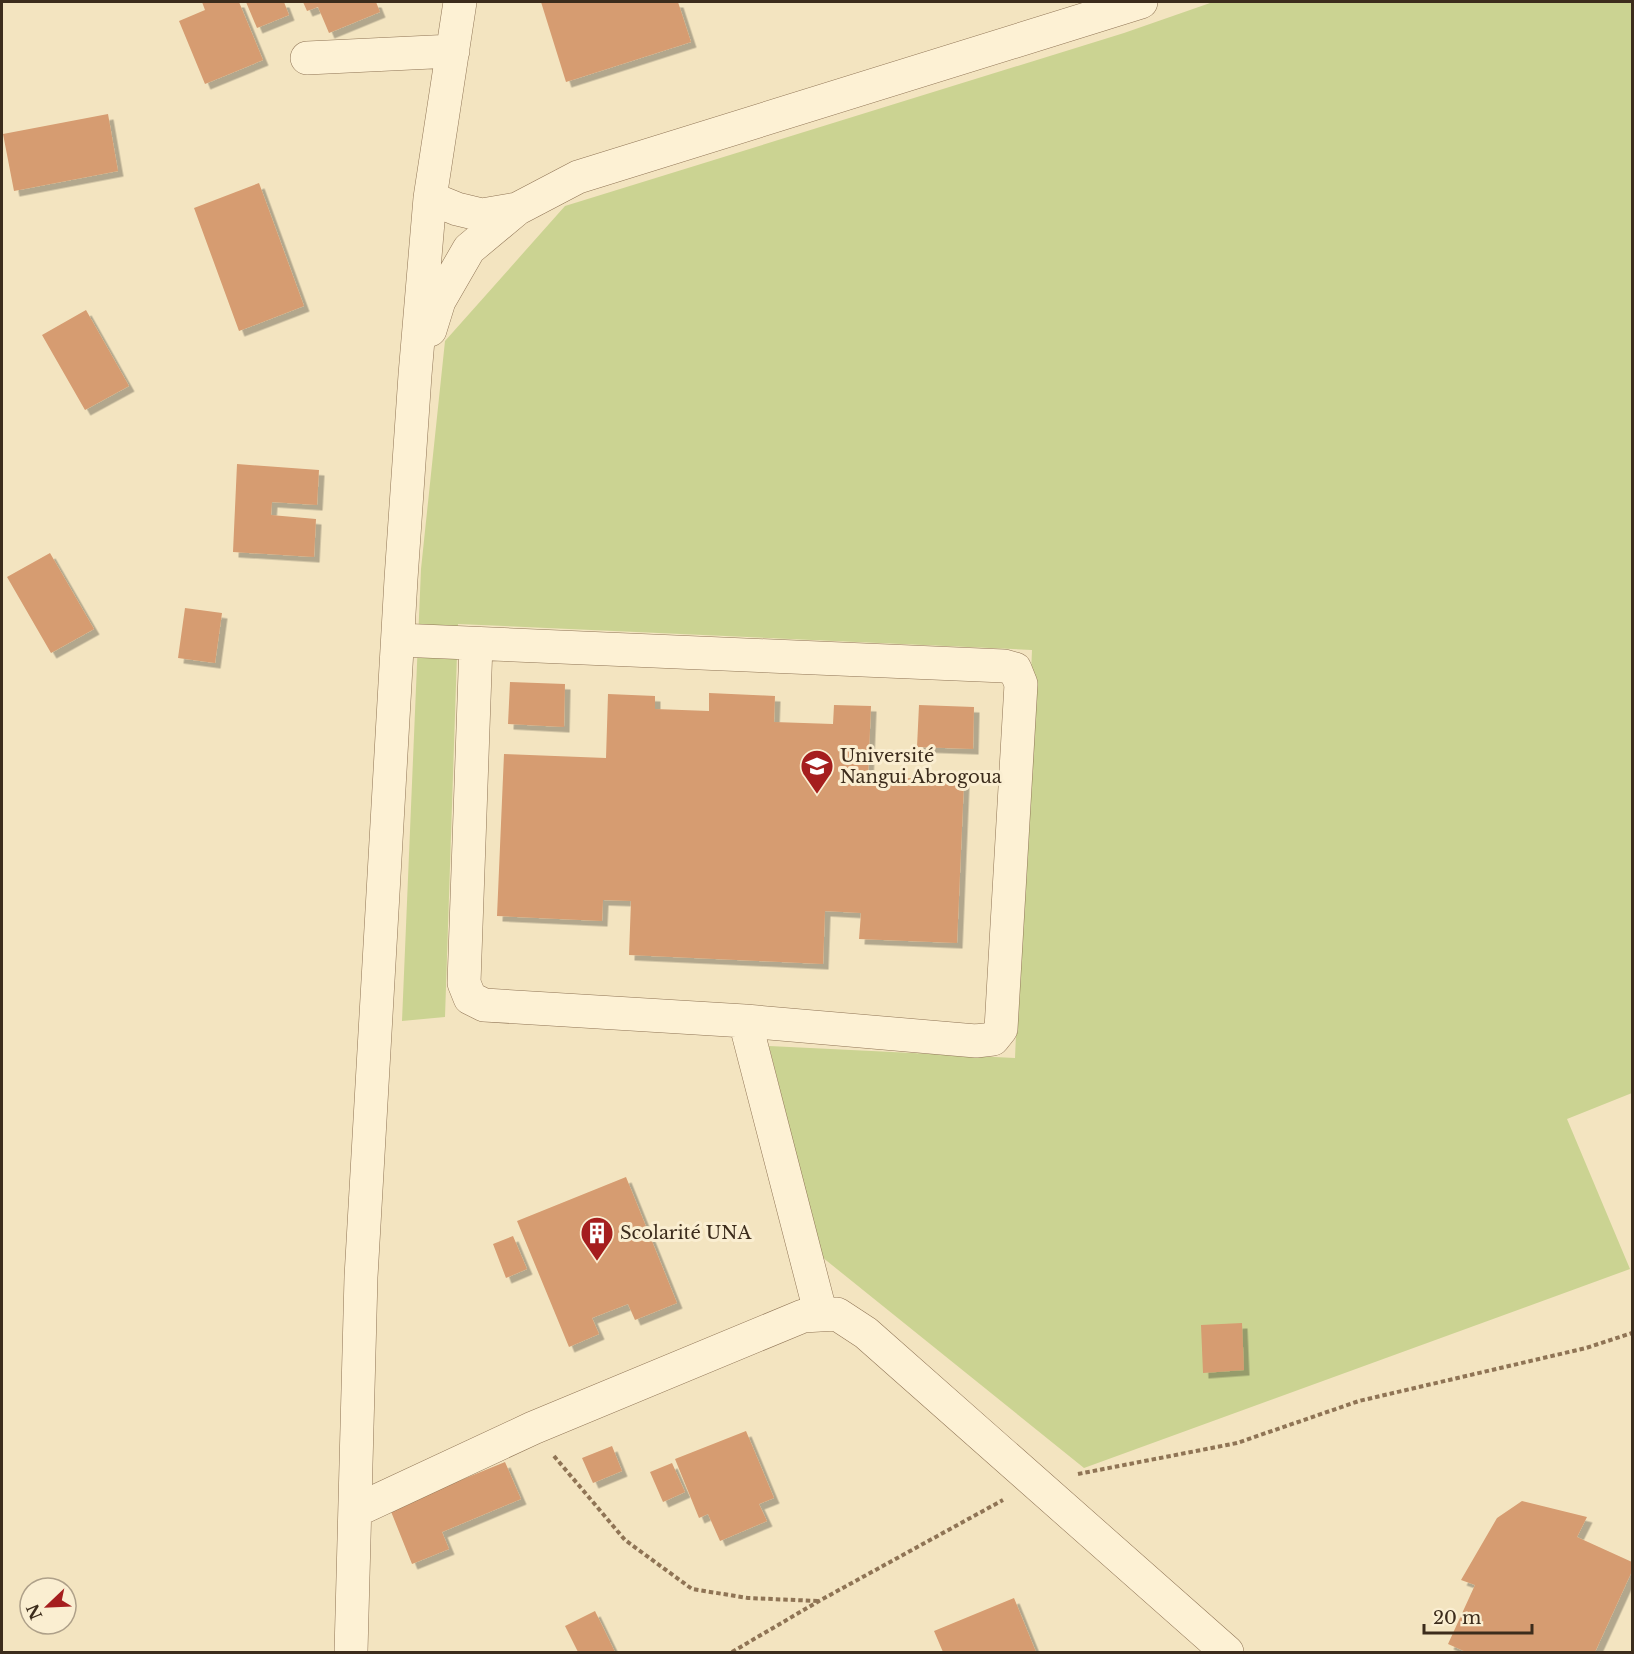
<svg xmlns="http://www.w3.org/2000/svg" width="1634" height="1654" viewBox="0 0 1634 1654" font-family="'Libre Baskerville',serif">
  <defs>
    <filter id="shadow"><feDropShadow dx="5.5" dy="5.5" stdDeviation="0" flood-color="#0004"/></filter>
  </defs>
  <rect width="100%" height="100%" fill="#f3e4c0"/>
  <path fill="#cbd392" d="M1213 2H1632V1093L1567 1119 1630 1269 1084 1468 822 1257 769 1046 1015 1058 1032 650 458 624 445 1017 402 1021 421 569 445 341 565 206 1124 33Z"/>
  <path fill="#d69c71" filter="url(#shadow)" d="M202 2H239L263 60 205 84 179 21 205 10Z
    M246 2H284L289 15 257 28Z
    M303 2H376L380 12 329 33 318 7 307 11Z
    M541 2H678L691 42 566 82Z
    M108 114 118 171 14 191 3 134Z
    M259 183 304 306 239 331 194 208Z
    M86 310 129 386 85 410 42 335Z
    M237 464 319 470 317 505 272 502 271 515 316 519 314 557 233 552Z
    M50 553 94 629 51 653 7 577Z
    M185 608 222 613 215 663 178 658Z
    M510 682 565 684 564 727 508 724Z
    M709 693 775 696 774 722 833 724 834 705 871 706 868 776 964 781 957 943 859 939 861 913 825 911 823 964 629 955 631 901 603 900 602 921 497 916 504 754 606 758 608 694 655 696V709L709 711Z
    M919 705 974 707 973 749 917 747Z
    M626 1177 677 1303 635 1320 628 1304 592 1318 599 1334 569 1347 517 1221Z
    M513 1236 527 1269 506 1278 493 1244Z
    M1242 1323 1244 1370 1203 1373 1201 1325Z
    M746 1431 774 1498 759 1504 767 1521 720 1541 708 1514 699 1518 675 1459Z
    M612 1446 622 1471 593 1483 582 1458Z
    M505 1462 521 1499 442 1532 449 1549 412 1564 390 1509Z
    M672 1463 685 1492 663 1502 650 1472Z
    M1522 1501 1587 1517 1577 1537 1632 1562V1571L1595 1652H1466L1448 1644 1475 1585 1461 1580 1497 1518Z
    M1014 1598 1036 1652H943L934 1631Z
    M595 1611 615 1652H578L565 1626Z"/>
  <g fill="none" stroke-linecap="round" stroke-linejoin="round">
    <g stroke="#8f7455" stroke-width="34">
      <path id="minor" d="M307 58 453 51
        M430 198 457 209 482 215 517 209
        M430 330 439 301 469 249 517 209 578 177 1141 2
        M398 640 1004 666 1015 669 1021 684 1001 1029 993 1039 976 1041 745 1021 484 1005 470 998 464 983 476 644
        M745 1021 821 1315
        M355 1511 533 1428 803 1316 837 1314 866 1333 1227 1652
        M351 1652 361 1277 401 579 415 375 430 198 460 2"/>
    </g>
    <path stroke="#8f7455" stroke-width="4" stroke-dasharray="4.5 3" stroke-linecap="butt" d="M554 1456 625 1540 692 1589 748 1598 818 1601
      M1078 1474 1237 1443 1359 1401 1586 1348 1632 1333
      M732 1652 819 1601 1003 1500"/>
    <use href="#minor" stroke="#fdf1d4" stroke-width="33"/>
  </g>
  <defs>
    <g id="university-pin" transform="scale(1.725)"><path d="M0 17L-7.5 6A9.5 9.5 0 1 1 7.5 6Z" fill="#a51e1e" stroke="#faeed1"/><path d="M0-5L7-2L0 1L-7-2ZM-4 1L0 2.5L4 1V4Q0 6-4 4Z" fill="#fff"/></g>
    <g id="building-pin" transform="scale(1.725)"><path d="M0 17L-7.5 6A9.5 9.5 0 1 1 7.5 6Z" fill="#a51e1e" stroke="#faeed1"/><path d="M-4-6H4V6H1V3H-1V6H-4ZM-2.5-4.3h1.7v1.8h-1.7ZM.8-4.3h1.7v1.8H.8ZM-2.5-1h1.7V.8h-1.7ZM.8-1h1.7V.8H.8Z" fill="#fff"/></g>
  </defs>
  <g fill-rule="evenodd">
    <use href="#university-pin" x="817" y="766"/>
    <use href="#building-pin" x="597" y="1233"/>
  </g>
  <g text-anchor="middle" dominant-baseline="central" stroke-width="6" stroke-linejoin="round" paint-order="stroke">
    <g font-size="18" fill="#3c2c1c" stroke="#faeed1" text-anchor="start">
      <text x="840" y="756">Université<tspan x="840" dy="21">Nangui Abrogoua</tspan></text>
      <text x="620" y="1233">Scolarité UNA</text>
    </g>
  </g>
  <rect width="1634" height="1654" fill="none" stroke="#3c2c1c" stroke-width="6"/>
  <g transform="translate(48 1606) rotate(247)"><circle r="28" fill="#faeed1" stroke="#aea089" stroke-width="1.5"/>
  <path d="M0-4.5L10 22L0 15L-10 22Z" fill="#a51e1e"/>
  <text y="-9" font-size="16" font-weight="bold" text-anchor="middle" fill="#3c2c1c">N</text>
  </g>
  <path d="M1424 1624v9h108v-9" fill="none" stroke="#3c2c1c" stroke-width="3"/>
  <text x="1433" y="1624" font-size="18" fill="#3c2c1c" stroke="#faeed1" stroke-width="4.5" paint-order="stroke">20 m</text>
</svg>
